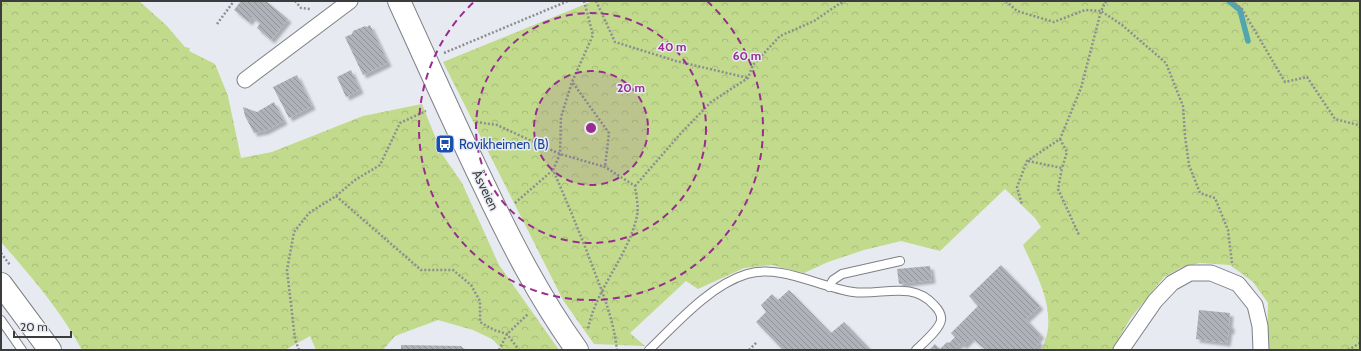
<svg xmlns="http://www.w3.org/2000/svg" width="1361" height="351" viewBox="0 0 1361 351" font-family="Cabin,sans-serif">
  <defs>
    <pattern id="forest-crowns" width="20" height="18" patternUnits="userSpaceOnUse"><rect width="20" height="18" fill="#c2da8c"/><path d="M2 6a3 3 0 1 1 6 0M12 15a3 3 0 1 1 6 0" fill="none" stroke="#a8bc7a"/></pattern>
    <pattern id="building-back-hatch" width="6" height="6" patternUnits="userSpaceOnUse"><rect width="6" height="6" fill="#b0b2b9"/><path d="M-1 5l2 2M0 0l6 6M5-1l2 2" fill="none" stroke="#909298"/></pattern>
    <filter id="shadow"><feDropShadow dx="3.5" dy="3.5" stdDeviation="1" flood-color="#0004"/></filter>
  </defs>
  <rect width="100%" height="100%" fill="#e7eaf0"/>
  <path fill="url(#forest-crowns)" d="M1 1H139L166 25 185 47 190 48 189 51 215 64 228 96 241 158 272 152 363 116 422 104 442 154 462 183 499 265 559 350H503L492 339 473 330 438 320 395 336 383 350H316L310 336 285 350H82C61 311 31 276 1 242Z
    M593 1H1360V350H1267L1268 303 1253 282 1230 265 1200 263 1182 267 1164 277 1130 319 1112 350H1042C1044 343 1047 336 1048 329 1051 298 1035 272 1023 245L1041 227 1035 218 1005 189 940 251 901 241 864 250 828 262 804 273 772 265 744 268 698 289 686 281 630 333 645 346 594 344 563 300 443 62Z"/>
  <g fill="none" stroke-linecap="round" stroke-linejoin="round">
    <path stroke="#52a6af" stroke-width="5.5" d="M1229 1 1240 10 1248 41"/>
  </g>
  <path fill="url(#building-back-hatch)" filter="url(#shadow)" d="M241 1H266L288 19 271 40 257 28 260 23 252 17 249 22 234 10Z
    M370 25 388 63 363 75 345 37 352 34 353 31 365 26 367 27Z
    M351 70 360 90 346 97 337 77Z
    M297 75 312 106 289 118 273 87Z
    M274 102 284 121 265 131 254 133 245 116 243 107 257 112Z
    M1001 265 1040 306 1026 319 1041 335 1037 339 1040 343 1033 350H986L972 338 973 336 963 346 961 343 954 349 955 350H929L935 344 940 349 947 342 949 343 955 337 951 333 978 306 969 296Z
    M930 266 932 280 899 284 897 269Z
    M789 290 831 333 844 322 871 350H783L756 322 766 312 761 305 772 294 778 300Z
    M1199 310 1230 313 1229 325H1231V331L1229 330 1227 343 1196 339Z
    M401 345 461 346 465 350H401Z"/>
  <g fill="none" stroke-linecap="round" stroke-linejoin="round">
    <g stroke="#7e8086" stroke-width="10">
      <path id="lane" d="M829 287 833 280 842 274 900 261
        M1 320 22 350
        M649 350C676 324 710 285 747 274 781 264 819 287 853 292 880 296 912 280 934 305 938 309 942 314 941 320 940 329 922 344 916 350"/>
    </g>
    <g stroke="#7e8086" stroke-width="17">
      <path id="street" d="M245 80 350 1
        M1121 350 1155 301 1172 283 1190 273H1211L1238 284 1255 305 1260 326 1261 350"/>
    </g>
    <g stroke="#7e8086" stroke-width="24">
      <path id="secondary" d="M399 1C427 62 454 123 483 183 511 242 539 297 577 350
        M1 284 50 350"/>
    </g>
    <path stroke="#8c8e92" stroke-width="2.5" stroke-dasharray="2 2" stroke-linecap="butt" d="M295 1 301 8 310 9
      M584 1 593 35 572 82 561 117 560 154 553 170C568 204 582 238 595 273 605 298 614 323 617 350
      M596 1 615 42 676 61 748 78
      M1006 1 1017 11 1054 22 1085 10 1101 11 1081 88 1060 139 1027 161 1017 187 1022 205
      M1106 1 1101 11 1122 25 1166 63 1183 106 1185 136 1189 165 1200 193 1215 198 1228 230 1232 263
      M1232 1 1242 9 1285 82 1307 77 1335 119 1358 125 1360 127
      M217 24 234 1
      M444 53 568 1
      M573 83 609 133 605 167
      M476 122 497 125 560 154 605 167 635 186C636 195 639 207 637 216 628 257 596 288 588 329
      M1060 139 1067 152 1062 168
      M1028 161 1062 168 1058 189 1079 235
      M635 186 682 132 711 102 748 78 753 65 780 36 814 21 839 4 845 1
      M336 196 421 270H453L471 285 480 301V322L494 330 507 334 519 350
      M515 203 553 170
      M1 253 10 265
      M299 350 295 339 287 270 294 232 309 213 336 196 355 180 380 165 400 123 426 111
      M499 350 507 334 528 314
      M749 350 757 342
      M1348 350 1360 343"/>
    <use href="#lane" stroke="#fff" stroke-width="8"/>
    <use href="#street" stroke="#fff" stroke-width="15"/>
    <use href="#secondary" stroke="#fff" stroke-width="22"/>
  </g>
  <circle cx="591" cy="128" r="57" fill="#982d90" fill-opacity=".12"/>
  <g fill="none" stroke="#982d90" stroke-width="2" stroke-dasharray="7 5">
    <circle cx="591" cy="128" r="57"/>
    <circle cx="591" cy="128" r="115"/>
    <path d="M707 1A172 172 0 1 1 475 1"/>
  </g>
  <defs>
    <g id="bus-square" transform="scale(1)"><rect x="-9" y="-9" width="18" height="18" rx="4" fill="#1a4fb4" stroke="#e7eaf0"/><path d="M-5-6H5V4H4V6H2V4H-2V6H-4V4H-5ZM-3.5-4V0h7V-4ZM-3.5 1.2v1.5H-2V1.2ZM2 1.2v1.5H3.5V1.2Z" fill="#fff"/></g>
  </defs>
  <g fill-rule="evenodd">
    <use href="#bus-square" x="445" y="144"/>
  </g>
  <g text-anchor="middle" dominant-baseline="central" stroke-width="3" stroke-linejoin="round" paint-order="stroke">
    <g font-size="13" fill="#164399" stroke="#e7eaf0" text-anchor="start">
      <text x="459" y="144">Rovikheimen (B)</text>
    </g>
    <g font-size="13" fill="#3b3c3e" stroke="#e7eaf0">
      <text transform="translate(486 190) rotate(64)">Åsveien</text>
    </g>
  </g>
  <circle cx="591" cy="128" r="6" fill="#982d90" stroke="#e7eaf0" stroke-width="2"/>
  <g font-size="12" text-anchor="middle" font-weight="bold" fill="#982d90" stroke="#e7eaf0" stroke-width="3" stroke-linejoin="round" paint-order="stroke">
    <text x="672" y="51">40 m</text>
    <text x="747" y="60">60 m</text>
    <text x="631" y="92">20 m</text>
  </g>
  <rect width="1361" height="351" fill="none" stroke="#3b3c3e" stroke-width="4"/>
  <path d="M14 331v6h57v-6" fill="none" stroke="#3b3c3e" stroke-width="2"/>
  <text x="20" y="331" font-size="12" fill="#3b3c3e" stroke="#e7eaf0" stroke-width="3" paint-order="stroke">20 m</text>
</svg>
